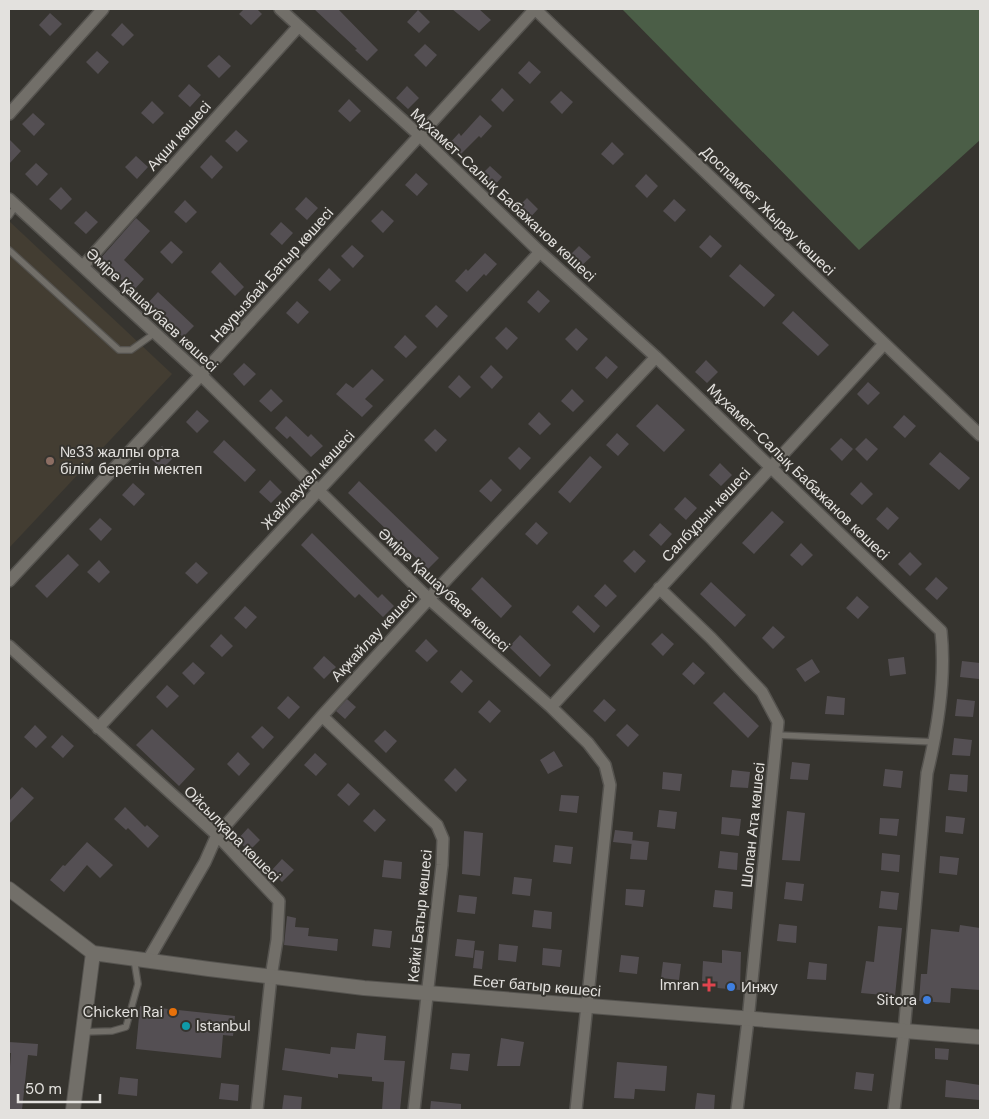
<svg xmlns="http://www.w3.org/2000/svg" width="989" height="1119" viewBox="0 0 989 1119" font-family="'DM Sans',sans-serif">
  <rect width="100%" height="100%" fill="#36342f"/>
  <path fill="#433d32" d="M9 221 172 374 9 548Z"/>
  <path fill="#4b5e47" d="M622 9H980V140L859 250Z"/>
  <path fill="#544f53" d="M244 9H257L262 14 251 25 239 14Z
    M314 9H338L378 50 367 61 355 50 357 49Z
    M452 9H479L491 20 479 31Z
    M418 10 430 22 419 33 407 22Z
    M50 13 62 24 50 36 39 25Z
    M122 23 134 35 123 46 111 35Z
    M425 44 437 55 426 67 414 55Z
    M97 51 109 62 98 74 86 62Z
    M219 55 231 66 219 78 207 66Z
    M529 61 541 72 530 84 518 73Z
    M189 84 201 95 190 107 178 96Z
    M407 86 419 98 408 109 396 98Z
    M502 88 514 100 503 112 491 100Z
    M561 91 573 102 562 114 550 102Z
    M349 99 361 111 350 122 338 111Z
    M152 101 164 113 153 124 141 113Z
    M33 113 45 124 34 136 22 124Z
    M480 115 492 126 481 138 479 136 459 156 448 145 459 133 461 136Z
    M236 130 248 141 237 152 225 141Z
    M9 139 21 151 9 164Z
    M612 142 624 154 613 165 601 154Z
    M211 155 223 167 212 179 200 167Z
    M136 156 148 167 137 179 125 167Z
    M36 163 48 174 37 186 25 174Z
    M490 166 502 177 491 189 479 177Z
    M416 173 428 184 417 196 405 185Z
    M646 174 658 186 647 198 635 186Z
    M61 187 72 199 61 210 49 199Z
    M306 197 318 208 307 220 295 209Z
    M527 198 538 209 527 221 515 210Z
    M674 199 686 210 675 222 663 211Z
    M185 200 197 212 186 223 174 212Z
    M382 210 394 221 383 233 371 221Z
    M86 211 98 222 86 234 74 223Z
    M136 218 150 231 124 260 144 279 133 291 99 260Z
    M281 222 293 233 282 245 270 234Z
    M710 235 722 246 711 258 699 247Z
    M171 241 183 252 172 264 160 252Z
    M352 245 364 256 353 268 341 256Z
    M579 246 591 257 579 268 568 257Z
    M485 253 497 264 486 276 484 274 467 292 455 281 466 269 468 271Z
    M220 262 244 287 235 296 211 272Z
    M740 264 775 295 764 307 729 276Z
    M329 268 341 280 330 291 318 280Z
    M538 290 550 301 539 313 527 302Z
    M158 292 194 326 183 337 147 304Z
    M297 301 309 312 298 324 286 313Z
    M436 305 448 316 437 328 425 316Z
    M793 311 829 345 818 356 782 323Z
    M506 327 518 338 507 350 495 338Z
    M576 328 588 339 577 351 565 339Z
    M405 335 417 347 406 358 394 347Z
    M606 356 618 367 607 379 595 368Z
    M706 360 718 372 707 383 695 372Z
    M244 363 256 374 244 386 233 374Z
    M491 365 503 377 492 389 480 377Z
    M372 369 384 380 365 399 373 406 362 417 336 394 346 383 353 388Z
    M459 375 471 387 460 398 448 387Z
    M868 382 880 393 868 405 857 394Z
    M271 389 283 401 271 412 259 401Z
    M572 389 584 401 573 412 561 401Z
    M657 404 685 430 664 452 636 426Z
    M197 410 209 421 197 433 186 422Z
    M539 412 551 424 540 435 528 424Z
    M904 415 916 426 905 438 893 427Z
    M286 416 308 437 311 434 323 446 311 457 290 436 287 439 275 428Z
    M435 429 447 440 436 452 424 440Z
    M617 433 629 444 618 456 606 445Z
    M841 438 853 449 842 461 830 449Z
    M866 438 878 449 867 461 855 449Z
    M224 440 256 470 245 482 213 452Z
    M162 446 173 458 162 469 150 458Z
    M519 447 531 458 520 470 508 458Z
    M940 452 970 478 959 490 929 464Z
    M590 456 602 467 570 503 558 492Z
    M720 463 732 475 721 486 709 475Z
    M491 479 502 490 491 502 479 491Z
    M270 480 282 492 271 503 259 492Z
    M359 481 439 558 428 569 348 493Z
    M861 482 873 494 862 505 850 494Z
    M133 483 145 494 134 506 122 495Z
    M685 497 697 508 686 520 674 509Z
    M887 507 899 518 888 530 876 519Z
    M772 511 784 522 754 554 742 543Z
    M100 518 112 529 101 541 89 529Z
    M536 522 548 533 537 545 525 534Z
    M660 523 672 534 661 546 649 535Z
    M312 533 378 598 382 594 394 606 383 617 359 594 355 598 301 545Z
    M801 543 813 555 802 566 790 555Z
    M634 550 646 561 635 573 623 561Z
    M910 552 922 564 910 576 898 564Z
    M68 554 79 565 47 598 35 586Z
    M99 560 110 572 99 583 87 572Z
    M196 562 208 573 197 584 185 573Z
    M482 577 512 606 501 618 471 589Z
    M936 577 948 588 937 600 925 589Z
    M711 582 746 615 735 627 700 594Z
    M605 584 617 596 606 607 594 596Z
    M857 596 869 607 858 619 846 608Z
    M578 605 600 626 594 633 572 612Z
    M245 606 257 617 246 629 234 618Z
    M773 626 785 637 773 649 762 638Z
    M662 633 674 644 663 656 651 644Z
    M221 634 233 646 222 657 210 646Z
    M520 635 551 665 540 677 509 647Z
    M426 639 438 651 427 662 415 651Z
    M324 656 336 667 324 679 313 668Z
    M904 657 906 674 890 676 888 659Z
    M812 659 820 672 805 682 796 669Z
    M962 661 980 663 979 679 960 677Z
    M193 662 205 673 194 685 182 673Z
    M693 662 705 673 694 685 682 674Z
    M461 670 473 681 462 693 450 682Z
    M167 685 179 696 167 708 156 697Z
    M724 692 759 726 748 738 713 703Z
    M288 696 300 707 289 719 277 708Z
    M827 696 845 698 844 715 825 714Z
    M347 699 356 707 345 719 336 711Z
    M604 699 616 710 605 722 593 711Z
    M957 699 975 701 973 717 955 716Z
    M489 700 501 711 490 723 478 712Z
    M627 724 639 735 628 747 616 735Z
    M35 725 47 737 36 748 24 737Z
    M262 726 274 737 263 749 251 737Z
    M152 729 195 769 179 786 136 745Z
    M385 730 397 741 386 753 374 741Z
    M62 735 74 746 63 758 51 747Z
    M954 738 972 740 970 756 952 755Z
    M554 751 563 766 548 774 540 760Z
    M238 752 250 764 239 776 227 764Z
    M315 753 327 764 316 776 304 765Z
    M792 762 810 764 808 780 790 779Z
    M455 768 467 780 456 792 444 780Z
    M885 769 903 771 901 788 883 786Z
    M732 770 750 772 748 788 730 787Z
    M663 772 682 774 680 791 662 789Z
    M950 774 968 775 967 792 948 790Z
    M348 783 360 794 349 806 337 795Z
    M22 787 34 798 9 824V801Z
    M561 795 579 796 577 813 559 811Z
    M125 807 145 827 147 825 159 836 148 848 128 828 126 830 114 819Z
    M374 809 386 820 375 832 363 821Z
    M659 810 677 812 675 829 657 827Z
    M787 811 805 813 800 861 782 860Z
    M946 816 965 818 963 834 945 832Z
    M722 817 741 819 739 836 721 834Z
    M880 818 899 819 897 836 879 834Z
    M248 828 260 840 249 851 237 840Z
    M615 830 633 832 632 844 613 842Z
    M464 831 483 833 480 876 462 874Z
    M632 840 649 842 647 860 630 859Z
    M87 842 113 865 100 878 87 865 64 892 50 880 63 865 65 866Z
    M555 845 573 847 571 864 553 862Z
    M720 851 738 853 737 870 718 868Z
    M882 853 900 855 899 872 881 870Z
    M940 856 959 858 957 875 939 873Z
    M282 859 294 870 282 882 271 871Z
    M384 860 402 862 401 879 382 877Z
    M514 877 532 879 530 896 512 894Z
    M786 882 804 884 802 901 784 899Z
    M626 889 645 890 643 907 625 905Z
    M715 890 733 892 732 909 713 907Z
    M881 891 899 893 897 910 879 908Z
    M459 895 477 897 475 914 457 912Z
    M534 910 552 912 551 929 532 927Z
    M287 916 296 918 295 927 309 928 308 936 338 939 337 951 284 945Z
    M779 924 797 926 796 943 777 941Z
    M960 925 980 928V990L951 988 950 1003 919 1001 921 974H927L931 929 959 932Z
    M878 926 902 928 895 996 861 993 866 961 874 962Z
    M374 929 392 931 390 948 372 946Z
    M457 939 475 941 473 958 455 956Z
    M499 944 518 946 516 962 498 960Z
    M543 948 562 950 560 967 542 965Z
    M475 950 484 951 482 969 473 968Z
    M722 950 741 952 740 990 706 987V982L702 981 703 961 722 963Z
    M621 955 639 957 637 974 619 972Z
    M663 962 681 964 679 980 661 978Z
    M809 962 827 964 826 980 807 979Z
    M140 1006 235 1016 233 1036 223 1035 221 1058 136 1049Z
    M357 1033 386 1036 384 1060 405 1061 400 1110H382L384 1082 372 1081V1077L338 1074V1078L282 1070 285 1048 330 1054 331 1047 355 1049Z
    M501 1038 524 1042 520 1066H497Z
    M9 1042 38 1044 37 1056 28 1055 22 1110H9V1080L11 1053H9Z
    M935 1048 949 1049 948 1060 935 1059Z
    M452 1053 470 1054 468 1071 450 1069Z
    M617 1062 667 1066 665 1091 635 1089 634 1099 614 1098Z
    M856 1072 874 1074 872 1091 854 1089Z
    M120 1077 138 1079 137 1096 118 1094Z
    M946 1080 980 1085V1100L945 1097Z
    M221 1083 239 1085 238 1101 219 1099Z
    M697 1093 715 1095 714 1110 695 1109Z
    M284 1095 302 1097 301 1110H282Z
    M431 1101 461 1104V1110H430Z"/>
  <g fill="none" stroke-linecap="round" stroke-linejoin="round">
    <g stroke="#55534f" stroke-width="8">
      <path id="service" d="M9 216 16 206
        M9 250 119 350H131L155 333
        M777 735 935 742
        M83 1032 112 1031 126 1027 138 984 134 959"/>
    </g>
    <g stroke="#55534f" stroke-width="14">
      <path id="minor" d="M280 9 419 135 540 252 656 357 941 631C946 677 938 728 927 773L904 1032 894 1110
        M9 114 103 9
        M9 199 201 375 429 599 551 707 588 743 605 765 610 785 576 1110
        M83 266 298 27
        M9 581 201 375 535 9 980 435
        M659 588 711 638 762 692 778 722 748 1020 737 1110
        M9 646 217 835 279 901 277 940 271 977 257 1110
        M551 707 884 344
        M322 716 437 825 443 839 442 865 414 1110
        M98 728 540 252
        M148 960 205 862 217 835 322 716 447 579 656 357"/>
    </g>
    <g stroke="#55534f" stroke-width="16">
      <path id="tertiary" d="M9 889 93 953 209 969 364 988 980 1037
        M73 1110 93 953"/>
    </g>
    <use href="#service" stroke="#726f69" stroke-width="5.5"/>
    <use href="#minor" stroke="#726f69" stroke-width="11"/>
    <use href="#tertiary" stroke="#726f69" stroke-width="14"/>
  </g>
  <circle fill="#8d6e63" stroke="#36342f" stroke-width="2" cx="50" cy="461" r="5"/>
  <path fill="#e0444e" stroke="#36342f" stroke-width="2" d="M706.5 977.5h5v5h5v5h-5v5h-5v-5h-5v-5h5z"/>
  <g fill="#3f7fe0" stroke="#36342f" stroke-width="2">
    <circle cx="731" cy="987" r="5"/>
    <circle cx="927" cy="1000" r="5"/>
  </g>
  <circle fill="#e8710a" stroke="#36342f" stroke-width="2" cx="173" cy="1012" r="5"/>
  <circle fill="#0f9aa8" stroke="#36342f" stroke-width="2" cx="186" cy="1026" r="5"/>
  <g text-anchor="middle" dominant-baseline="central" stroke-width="4" stroke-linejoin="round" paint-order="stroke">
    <g font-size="15" fill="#e3e1de" stroke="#36342f">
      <text transform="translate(179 136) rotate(-48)">Ақши көшесі</text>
      <text transform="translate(503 195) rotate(43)">Мұхамет-Салық Бабажанов көшесі</text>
      <text transform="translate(768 211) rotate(44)">Доспамбет Жырау көшесі</text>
      <text transform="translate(272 275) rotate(-48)">Наурызбай Батыр көшесі</text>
      <text transform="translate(152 310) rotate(43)">Әміре Қашаубаев көшесі</text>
      <text transform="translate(798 472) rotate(44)">Мұхамет-Салық Бабажанов көшесі</text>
      <text transform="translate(308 480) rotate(-47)">Жайлаукөл көшесі</text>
      <text transform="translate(706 515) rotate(-47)">Салбұрын көшесі</text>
      <text transform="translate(444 590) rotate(43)">Әміре Қашаубаев көшесі</text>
      <text transform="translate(374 636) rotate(-47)">Ақжайлау көшесі</text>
      <text transform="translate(753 825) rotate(-84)">Шопан Ата көшесі</text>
      <text transform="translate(232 834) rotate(45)">Ойсылқара көшесі</text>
      <text transform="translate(420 916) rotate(-84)">Кейкі Батыр көшесі</text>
      <text transform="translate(537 986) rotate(5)">Есет батыр көшесі</text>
    </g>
    <g font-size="15" fill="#e3e1de" stroke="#36342f" text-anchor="start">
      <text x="60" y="452">№33 жалпы орта<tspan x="60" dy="17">білім беретін мектеп</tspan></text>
      <text x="699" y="985" text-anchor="end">Imran</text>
      <text x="741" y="987">Инжу</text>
      <text x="917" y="1000" text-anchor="end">Sitora</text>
      <text x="163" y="1012" text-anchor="end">Chicken Rai</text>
      <text x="196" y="1026">Istanbul</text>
    </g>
  </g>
  <rect width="989" height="1119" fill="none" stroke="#e3e1de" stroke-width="20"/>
  <path d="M18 1094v8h82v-8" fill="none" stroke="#e3e1de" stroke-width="2.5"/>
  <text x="25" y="1094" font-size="15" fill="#e3e1de" stroke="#36342f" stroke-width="4" paint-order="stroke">50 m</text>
</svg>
